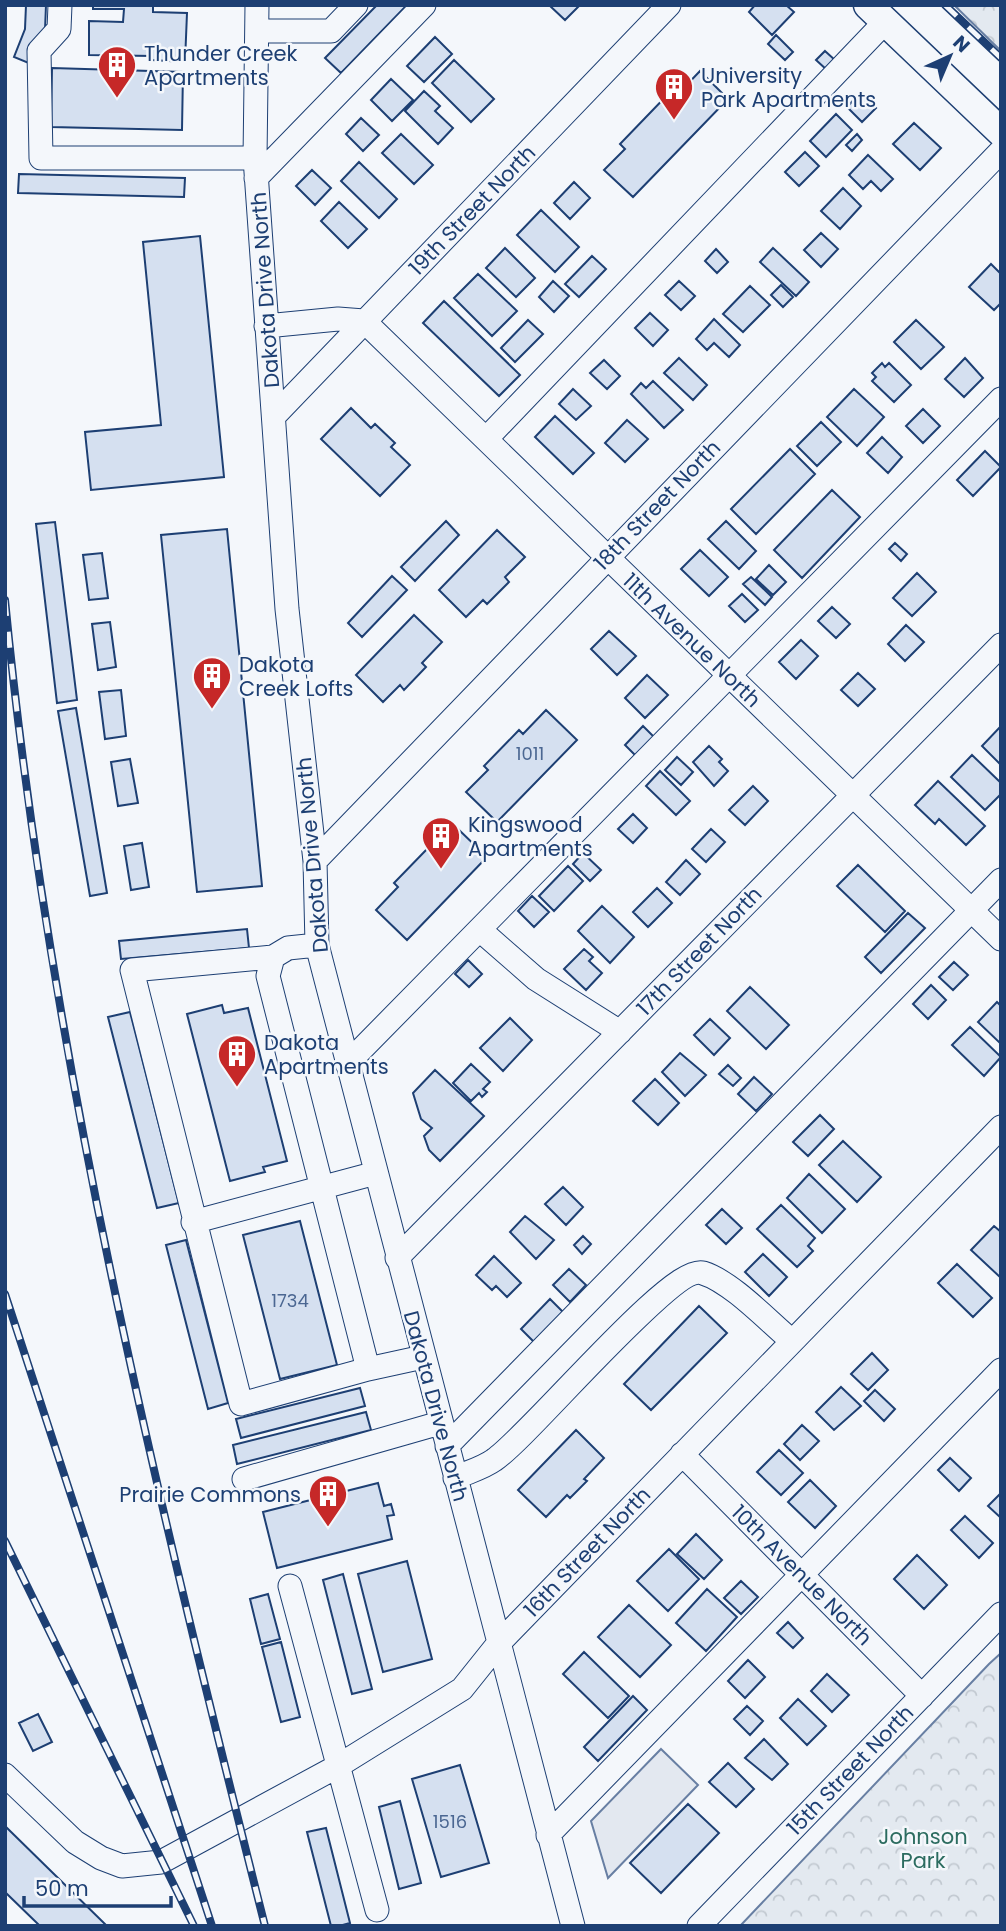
<svg xmlns="http://www.w3.org/2000/svg" width="1006" height="1931" viewBox="0 0 1006 1931" font-family="Poppins,sans-serif">
  <defs>
    <pattern id="park-crowns" width="20" height="18" patternUnits="userSpaceOnUse" patternTransform="scale(1.75)"><rect width="20" height="18" fill="#e3e9f0"/><path d="M2 6a3 3 0 1 1 6 0M12 15a3 3 0 1 1 6 0" fill="none" stroke="#c2c9d1"/></pattern>
  </defs>
  <rect width="100%" height="100%" fill="#f4f7fb"/>
  <path fill="url(#park-crowns)" stroke="#687fa3" stroke-width="2" d="M954 5H1001V51Z
    M1001 1653V1926H740L989 1664Z"/>
  <path fill="#e3e8f0" stroke="#687fa3" stroke-width="2" d="M661 1749 698 1785 608 1878 591 1821Z"/>
  <path fill="#d5e0f0" stroke="#1d3f73" stroke-width="2" d="M26 5H46L45 30 31 64 14 57 25 29Z
    M93 5H153V12L187 13 185 62 152 60V56L89 55V21L123 22 124 9H93Z
    M377 5H407L341 73 325 58Z
    M549 5H578L579 6 565 20Z
    M755 5H786L794 12 772 35 749 12Z
    M776 35 793 52 785 60 768 44Z
    M435 37 452 54 424 82 407 66Z
    M825 51 836 61 827 70 816 60Z
    M454 60 494 99 471 122 432 83Z
    M52 68 183 72 182 130 51 127Z
    M700 71 728 99 633 197 604 170 625 149 620 144 675 87 680 92Z
    M391 79 413 100 392 121 371 100Z
    M424 91 440 106 435 111 453 128 438 144 405 111Z
    M860 93 876 108 862 122 847 107Z
    M836 114 852 130 826 157 810 141Z
    M361 118 379 135 363 151 346 134Z
    M914 123 941 148 920 170 893 144Z
    M401 134 433 165 414 184 382 153Z
    M857 134 862 140 852 151 846 145Z
    M805 152 819 166 799 186 785 172Z
    M868 155 893 179 881 191 871 181 863 189 849 175Z
    M359 162 397 199 379 218 341 181Z
    M312 170 331 188 315 205 296 186Z
    M19 174 185 178 184 197 18 193Z
    M574 182 590 198 570 219 554 203Z
    M843 188 861 206 840 229 821 211Z
    M339 202 367 229 348 248 321 221Z
    M541 210 579 247 555 272 517 235Z
    M821 233 838 249 821 267 804 250Z
    M200 236 224 477 91 490 85 432 161 425 143 242Z
    M505 248 535 278 516 297 486 268Z
    M773 248 809 282 796 296 760 262Z
    M716 249 728 262 717 273 705 261Z
    M592 256 606 269 579 297 565 284Z
    M991 264 1001 274V303L994 310 969 287Z
    M478 274 517 311 492 336 454 298Z
    M553 281 569 296 554 312 539 297Z
    M679 281 695 296 681 310 665 295Z
    M781 285 793 297 783 307 771 295Z
    M750 286 770 305 743 332 723 314Z
    M444 301 520 375 499 396 423 323Z
    M650 313 668 330 653 346 635 328Z
    M714 319 740 345 729 357 714 343 707 350 696 339Z
    M528 320 543 334 515 362 501 348Z
    M916 320 944 347 921 369 894 342Z
    M679 358 707 385 693 400 664 373Z
    M965 358 983 378 964 397 945 379Z
    M604 360 620 376 607 389 590 373Z
    M882 363 885 367 889 363 911 385 894 402 872 381 876 377 872 373Z
    M653 381 683 410 664 428 631 394 641 383 646 388Z
    M573 389 591 406 576 420 559 404Z
    M854 389 884 417 857 446 827 417Z
    M351 408 371 428 375 424 395 443 391 447 410 465 380 496 321 439Z
    M923 409 940 426 923 443 906 426Z
    M555 416 594 453 573 474 535 437Z
    M627 420 648 439 625 462 605 443Z
    M821 422 841 442 817 466 797 446Z
    M882 437 902 457 888 473 867 453Z
    M790 449 815 474 756 534 731 509Z
    M985 451 1001 467 973 496 957 480Z
    M832 490 860 517 802 578 774 550Z
    M446 521 459 535 415 581 401 567Z
    M726 521 756 551 739 569 708 539Z
    M55 522 77 700 57 703 36 524Z
    M227 529 262 886 197 892 161 535Z
    M497 530 525 557 505 577 509 582 487 604 483 600 466 617 439 590Z
    M895 543 907 554 901 561 889 549Z
    M700 550 728 577 709 596 681 569Z
    M102 553 108 598 89 600 83 555Z
    M769 565 786 582 773 595 756 579Z
    M917 573 936 592 912 616 893 598Z
    M392 576 407 590 362 637 348 623Z
    M751 577 772 597 765 605 743 584Z
    M742 594 758 610 745 622 729 606Z
    M832 607 850 624 836 638 818 621Z
    M414 615 442 642 422 663 426 667 404 690 400 685 383 702 356 675Z
    M110 622 116 667 98 670 92 624Z
    M906 625 924 642 905 661 888 644Z
    M609 631 636 656 617 675 591 649Z
    M801 640 818 656 796 679 779 662Z
    M858 673 875 689 858 706 841 690Z
    M647 675 668 695 645 718 625 698Z
    M121 690 126 736 105 739 99 692Z
    M76 708 107 893 90 896 58 711Z
    M546 710 577 740 497 822 466 792 488 770 484 766 519 730 523 734Z
    M643 726 656 739 638 758 625 745Z
    M1001 726V765L982 746Z
    M709 746 722 759 719 762 728 771 714 786 693 762Z
    M972 755 1001 783V794L985 810 951 777Z
    M677 757 693 772 681 785 665 770Z
    M130 759 138 803 118 806 111 762Z
    M660 771 690 801 676 815 646 786Z
    M938 781 985 826 966 845 939 819 935 824 915 805Z
    M753 786 768 801 745 825 729 810Z
    M633 814 647 828 633 843 618 829Z
    M456 827 487 857 407 940 376 910 398 887 394 883 429 847 433 851Z
    M711 829 725 842 706 862 692 849Z
    M142 843 149 887 131 890 124 846Z
    M583 853 601 870 590 881 573 864Z
    M686 860 700 874 680 895 666 882Z
    M858 865 905 911 885 932 837 886Z
    M568 866 583 881 554 911 539 896Z
    M657 888 672 903 648 927 633 912Z
    M532 896 549 912 534 927 518 911Z
    M602 906 634 937 610 963 578 931Z
    M908 913 925 928 881 973 865 957Z
    M247 929 249 948 121 959 119 941Z
    M584 949 593 957 589 961 602 973 586 990 564 969Z
    M468 960 482 974 469 987 455 974Z
    M954 962 968 975 953 990 939 977Z
    M931 985 946 1000 928 1019 913 1004Z
    M750 987 789 1025 766 1049 727 1011Z
    M997 1002 1001 1006V1044L978 1022Z
    M222 1005 224 1013 248 1008 287 1161 263 1167 265 1172 230 1181 187 1014Z
    M130 1012 179 1203 157 1208 108 1017Z
    M510 1018 532 1040 503 1071 480 1048Z
    M710 1019 730 1038 714 1055 694 1035Z
    M970 1027 1001 1057 984 1076 952 1045Z
    M680 1053 706 1075 685 1096 662 1072Z
    M471 1064 490 1082 483 1089 487 1092 482 1097 479 1093 471 1101 453 1083Z
    M728 1065 741 1078 733 1086 719 1074Z
    M435 1070 484 1116 440 1161 429 1150 424 1136 432 1128 421 1119 413 1093Z
    M754 1077 772 1094 756 1111 738 1094Z
    M655 1079 679 1103 658 1125 633 1101Z
    M820 1115 834 1129 808 1156 793 1142Z
    M843 1141 881 1177 857 1202 819 1165Z
    M809 1174 845 1209 822 1233 787 1198Z
    M563 1187 583 1207 566 1225 545 1204Z
    M781 1205 815 1238 808 1246 813 1251 797 1267 757 1229Z
    M722 1209 742 1228 726 1244 706 1225Z
    M525 1216 554 1240 536 1259 510 1232Z
    M300 1221 337 1365 280 1379 243 1235Z
    M994 1226 1001 1232V1278L971 1250Z
    M583 1236 591 1244 582 1254 574 1245Z
    M186 1240 228 1403 208 1409 166 1245Z
    M763 1254 787 1277 769 1296 745 1272Z
    M494 1256 521 1283 507 1297 496 1286 492 1290 476 1275Z
    M957 1264 992 1298 973 1317 938 1283Z
    M569 1269 586 1285 570 1302 553 1285Z
    M550 1299 565 1314 536 1344 521 1329Z
    M699 1306 727 1333 651 1410 624 1384Z
    M872 1353 888 1370 868 1390 851 1374Z
    M841 1387 861 1406 834 1430 816 1412Z
    M360 1388 365 1406 241 1438 236 1419Z
    M875 1390 895 1409 884 1421 864 1401Z
    M366 1412 371 1430 237 1464 233 1445Z
    M802 1425 819 1441 800 1460 784 1444Z
    M576 1430 604 1458 584 1479 587 1481 570 1498 567 1495 546 1517 518 1490Z
    M779 1450 803 1473 781 1495 757 1472Z
    M950 1458 971 1478 959 1491 938 1470Z
    M810 1480 836 1506 815 1528 788 1502Z
    M378 1483 384 1506 391 1504 394 1515 387 1516 392 1539 277 1568 263 1512Z
    M1001 1493V1518L988 1506Z
    M965 1516 993 1543 979 1558 951 1530Z
    M696 1534 722 1560 704 1579 677 1554Z
    M669 1549 699 1579 668 1611 637 1581Z
    M917 1555 947 1585 924 1609 894 1579Z
    M407 1561 432 1659 383 1672 358 1574Z
    M343 1574 372 1689 352 1694 323 1580Z
    M741 1581 758 1597 741 1614 724 1598Z
    M707 1589 737 1617 706 1651 676 1623Z
    M268 1594 280 1639 261 1644 250 1599Z
    M629 1605 671 1645 640 1677 598 1637Z
    M788 1622 803 1638 793 1648 777 1633Z
    M281 1642 300 1717 281 1722 262 1647Z
    M584 1652 629 1696 608 1718 563 1674Z
    M748 1660 765 1677 745 1698 728 1681Z
    M827 1674 849 1695 832 1712 811 1691Z
    M633 1696 647 1710 598 1761 584 1747Z
    M798 1699 826 1726 807 1745 780 1718Z
    M747 1706 763 1721 750 1735 734 1719Z
    M38 1714 52 1742 33 1751 19 1723Z
    M764 1739 788 1764 772 1780 745 1758Z
    M728 1763 754 1789 736 1807 709 1782Z
    M460 1765 489 1863 441 1877 412 1779Z
    M400 1801 421 1883 399 1889 379 1807Z
    M688 1804 719 1833 661 1893 630 1863Z
    M5 1826 107 1926H40L5 1892Z
    M326 1828 350 1923 339 1926H331L307 1832Z"/>
  <g fill="none" stroke-linecap="round" stroke-linejoin="round">
    <g stroke="#1d3f73" stroke-width="25">
      <path id="minor" d="M60 5 59 29 39 51 41 158H255
        M257 5 255 158 287 609 315 861 317 945 573 1926
        M257 31H331L356 5
        M256 178 424 5
        M266 326 338 319 364 321 1001 939
        M275 415 669 5
        M487 438 885 22
        M315 861 1001 151
        M480 930 536 979 620 1032
        M317 945 288 948 273 957 268 976 368 1369 423 1357
        M273 957 132 970 241 1404 368 1369
        M347 1064 1001 399
        M193 1222 376 1173
        M397 1258 1001 645
        M447 1446 1001 880
        M682 1454 922 1696
        M455 1478C468 1472 483 1468 494 1460 530 1436 672 1263 703 1273 732 1282 769 1322 792 1341
        M244 1479 440 1423
        M290 1586 377 1910
        M5 1775 75 1842 101 1858 122 1866 161 1862 338 1766 462 1689 498 1644 1001 1127
        M548 1835 1001 1370
        M699 1926 1001 1614"/>
    </g>
    <g stroke="#1d3f73" stroke-width="31">
      <path id="major" d="M868 5 1001 132"/>
    </g>
    <use href="#minor" stroke="#f4f7fb" stroke-width="23"/>
    <use href="#major" stroke="#f4f7fb" stroke-width="28"/>
    <g stroke="#1d3f73" stroke-width="8">
      <path id="rail" d="M945 5 1001 58
        M5 600C48 1049 155 1490 265 1926
        M5 1294 212 1926
        M5 1541 194 1926"/>
    </g>
    <use href="#rail" stroke="#f4f7fb" stroke-width="5" stroke-dasharray="16" stroke-linecap="butt"/>
  </g>
  <defs>
    <g id="building-pin" transform="scale(2.0125)"><path d="M0 17L-7.5 6A9.5 9.5 0 1 1 7.5 6Z" fill="#c62828" stroke="#f4f7fb"/><path d="M-4-6H4V6H1V3H-1V6H-4ZM-2.5-4.3h1.7v1.8h-1.7ZM.8-4.3h1.7v1.8H.8ZM-2.5-1h1.7V.8h-1.7ZM.8-1h1.7V.8H.8Z" fill="#fff"/></g>
  </defs>
  <g fill-rule="evenodd">
    <use href="#building-pin" x="117" y="65"/>
    <use href="#building-pin" x="674" y="87"/>
    <use href="#building-pin" x="212" y="676"/>
    <use href="#building-pin" x="441" y="836"/>
    <use href="#building-pin" x="237" y="1054"/>
    <use href="#building-pin" x="328" y="1494"/>
  </g>
  <g text-anchor="middle" dominant-baseline="central" stroke-width="5" stroke-linejoin="round" paint-order="stroke">
    <g font-size="18" fill="#4b6792">
      <text x="530" y="753">1011</text>
      <text x="290" y="1300">1734</text>
      <text x="450" y="1821">1516</text>
    </g>
    <g font-size="21" fill="#1d3f73" stroke="#f4f7fb" text-anchor="start">
      <text x="144" y="53">Thunder Creek<tspan x="144" dy="24">Apartments</tspan></text>
      <text x="701" y="75">University<tspan x="701" dy="24">Park Apartments</tspan></text>
      <text x="239" y="664">Dakota<tspan x="239" dy="24">Creek Lofts</tspan></text>
      <text x="468" y="824">Kingswood<tspan x="468" dy="24">Apartments</tspan></text>
      <text x="264" y="1042">Dakota<tspan x="264" dy="24">Apartments</tspan></text>
      <text x="301" y="1494" text-anchor="end">Prairie Commons</text>
    </g>
    <g font-size="21" fill="#1d3f73" stroke="#f4f7fb">
      <text transform="translate(472 210) rotate(-46)">19th Street North</text>
      <text transform="translate(265 290) rotate(-94)">Dakota Drive North</text>
      <text transform="translate(657 505) rotate(-46)">18th Street North</text>
      <text transform="translate(692 640) rotate(44)">11th Avenue North</text>
      <text transform="translate(312 855) rotate(-95)">Dakota Drive North</text>
      <text transform="translate(699 951) rotate(-46)">17th Street North</text>
      <text transform="translate(436 1406) rotate(75)">Dakota Drive North</text>
      <text transform="translate(587 1552) rotate(-46)">16th Street North</text>
      <text transform="translate(802 1575) rotate(45)">10th Avenue North</text>
      <text transform="translate(850 1770) rotate(-46)">15th Street North</text>
    </g>
    <g font-size="21" fill="#2c6c60" stroke="#f4f7fb">
      <text x="923" y="1836">Johnson<tspan x="923" dy="24">Park</tspan></text>
    </g>
  </g>
  <rect width="1006" height="1931" fill="none" stroke="#1d3f73" stroke-width="14"/>
  <g transform="translate(950 56) rotate(44)" stroke="#f4f7fb" stroke-width="5" paint-order="stroke">
  <path d="M0-5L12 26L0 18L-12 26Z" fill="#1d3f73"/>
  <text y="-10" font-size="19" font-weight="bold" text-anchor="middle" fill="#1d3f73">N</text>
  </g>
  <path d="M24 1896v10h147v-10" fill="none" stroke="#1d3f73" stroke-width="3.5"/>
  <text x="35" y="1896" font-size="21" fill="#1d3f73" stroke="#f4f7fb" stroke-width="5" paint-order="stroke">50 m</text>
</svg>
